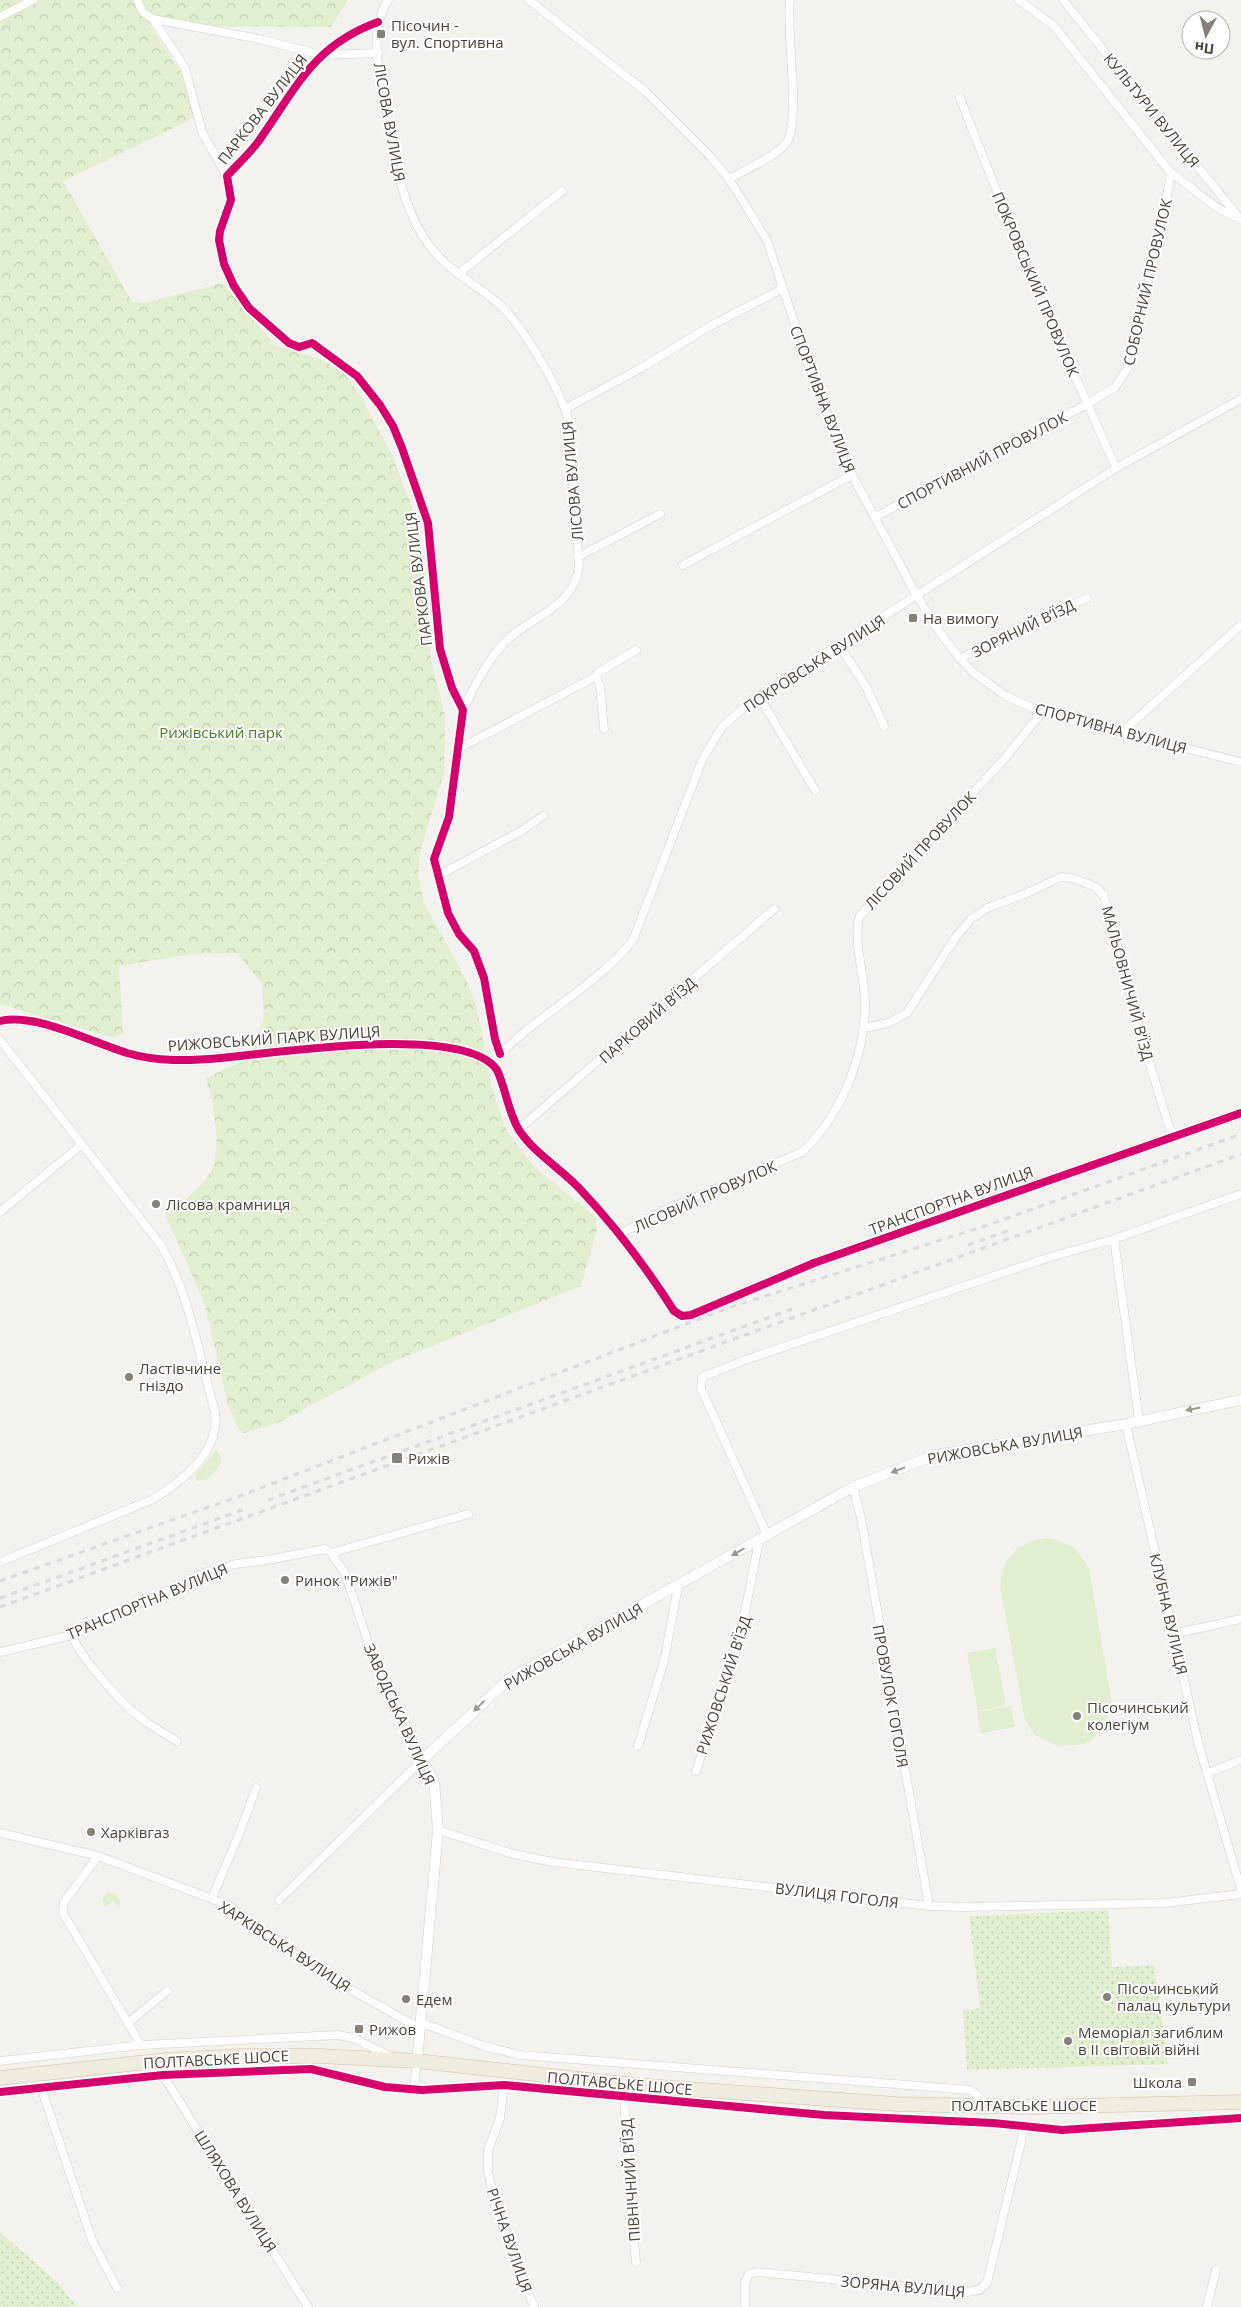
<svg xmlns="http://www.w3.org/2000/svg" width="1241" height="2307" viewBox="0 0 1241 2307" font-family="'Open Sans',sans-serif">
  <defs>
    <pattern id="forest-crowns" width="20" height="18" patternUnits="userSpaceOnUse" patternTransform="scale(1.25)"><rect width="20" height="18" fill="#e1eecf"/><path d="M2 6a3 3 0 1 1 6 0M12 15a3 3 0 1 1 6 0" fill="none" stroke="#c3cdb2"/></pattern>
    <pattern id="park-dots" width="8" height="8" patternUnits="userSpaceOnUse" patternTransform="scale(1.25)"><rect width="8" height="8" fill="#e1eecf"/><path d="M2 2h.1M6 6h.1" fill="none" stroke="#c3cdb2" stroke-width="1.8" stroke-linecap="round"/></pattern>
  </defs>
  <rect width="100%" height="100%" fill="#f4f2ee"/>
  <path fill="#e1eecf" d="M216 1450 221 1456 220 1465 208 1479 197 1481 195 1476Z
    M1050 1538 1074 1547 1089 1568 1112 1703 1104 1727 1092 1740 1084 1744 1058 1746 1035 1735 1025 1721 1000 1586C1001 1557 1021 1539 1050 1538Z
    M995 1648 1006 1705 978 1711 967 1653Z
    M1011 1706 1015 1727 981 1733 977 1712Z
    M108 1892 113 1893 120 1899 119 1907 114 1901 105 1907 102 1898Z"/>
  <path fill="url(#forest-crowns)" d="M0 0H348L331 27 150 26 181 72 194 118 63 181 132 302 145 303 222 283 275 345 322 360 343 372 360 395 391 453 418 523 431 659 445 716 444 773 420 852 418 875 424 903 466 979 477 1009 492 1087 506 1130 535 1168 596 1217 597 1230 581 1286 392 1362 278 1423 244 1433 238 1429 228 1404 205 1305 166 1216C181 1203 203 1188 212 1169 222 1148 213 1099 206 1078L237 1064 256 1043 264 1016 262 984 237 953 192 954 119 966 123 1033 113 1038 0 1004Z"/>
  <path fill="url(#park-dots)" d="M1108 1910 1112 1967 1154 1965 1168 2064 967 2070 963 2010 980 2008 969 1916Z
    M0 2232 58 2283 77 2307H0Z"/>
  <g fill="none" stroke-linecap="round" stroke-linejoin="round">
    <g stroke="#d2d0cb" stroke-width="9">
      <path id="minor" d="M137 0 143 12 153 19 259 39 322 55 378 53
        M388 0C369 30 378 66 384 99 394 150 399 207 432 249 451 273 480 286 502 307 522 325 563 394 568 420L579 566C574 609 529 616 503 644 486 663 474 687 463 710
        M529 0 646 92 710 156 729 179 767 240 811 373 852 475 917 596 936 627 960 659 974 673 1006 696 1042 712 1241 762
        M1019 0 1054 26 1171 173C1195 188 1213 210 1239 218
        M1063 0 1240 219
        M0 17 33 0
        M153 19 185 68 202 132 227 176
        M378 22C312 46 296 89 258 142 249 154 237 165 227 176L231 200 220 231 219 240 224 264 234 286 249 308 289 343 299 347 312 343 357 376 380 405 393 426 402 448 428 523 440 649 452 688 463 710 449 817 434 859 448 913 459 934 474 951 484 978 495 1039 500 1054
        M960 98 1029 273 1116 468
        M729 179C743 171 779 155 787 142 801 119 786 33 790 0
        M458 274 562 191
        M565 409 641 368 712 325 782 289
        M875 517 1089 403 1115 387 1127 369 1161 229 1171 173
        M578 557 660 514
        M683 565 852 475
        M839 645 867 688 884 726
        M960 659 1003 635 1087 598
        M596 676 600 686 604 729
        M759 696 815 790
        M1122 732 1241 625
        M458 749 595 677 599 672 636 650
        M437 874 447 871 521 831 543 816
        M864 1028 888 1023 907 1013 955 938 971 919 987 908 1025 894 1061 877 1072 878 1091 885 1097 888 1104 896 1142 1039 1172 1136
        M0 1040 161 1245C190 1295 199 1356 215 1412 220 1453 183 1481 151 1500L0 1562
        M492 1063C533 1016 594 989 633 940L703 758 722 727 751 701 1116 468 1241 399
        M519 1129 774 909
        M0 1212 81 1145
        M620 1234 663 1211 802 1152C844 1113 870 1045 864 988 862 969 853 933 860 916L1005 758 1042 712
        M1114 1239 1139 1420
        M1126 1424 1198 1742 1241 1890
        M853 1487 861 1518 929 1906
        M767 1535 701 1388 702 1377 745 1360 1047 1258 1114 1239 1241 1194
        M1173 1634 1241 1619
        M72 1635C79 1656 122 1704 141 1718 152 1727 165 1734 177 1741
        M0 1652 72 1635 204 1573 236 1564 267 1560 325 1549 331 1553 468 1514
        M638 1746 664 1661 678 1587
        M696 1771 739 1643 759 1541
        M1208 1773 1241 1760
        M438 1830 513 1854 553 1862 929 1906 962 1907 1165 1903 1241 1894
        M0 1833 98 1856 228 1905 323 1974 421 2029
        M98 1856 64 1902 63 1913 141 2045
        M212 1898 240 1832 256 1788
        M279 1900 422 1760 373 1657 345 1573 331 1553
        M128 2023 167 1991
        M422 2023 484 2046 520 2055 971 2090 987 2105
        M0 2061 141 2045 338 2035 353 2038 390 2056
        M163 2075 308 2307
        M504 2085 500 2118 488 2150V2171L495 2206 534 2307
        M41 2087 92 2240 117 2288
        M414 2090 417 2061
        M0 2092 163 2075 311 2069 385 2087 422 2090 504 2085 824 2115 993 2123 1062 2130 1241 2118
        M624 2097 629 2193 636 2262
        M745 2307V2282L749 2274 756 2272 967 2292 979 2290 987 2283 1025 2126
        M1207 2307 1216 2270"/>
    </g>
    <g stroke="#d2d0cb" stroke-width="11">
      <path id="tertiary" d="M0 1021C35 1012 93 1043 127 1053 158 1062 189 1061 221 1058 275 1053 465 1023 497 1070 506 1089 508 1112 519 1130 535 1154 560 1168 579 1188 615 1226 646 1267 674 1311L682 1316 691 1315 814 1263 1241 1113
        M417 2061 438 1830 434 1781 422 1760 509 1679 853 1487 935 1455 1126 1424 1241 1400"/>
    </g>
    <g stroke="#ccbfa9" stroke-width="15">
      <path id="trunk" d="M0 2078 166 2060 240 2056H321L417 2061 634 2085 896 2104 1030 2107 1241 2102"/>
    </g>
    <use href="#minor" stroke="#fdfdfc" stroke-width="8"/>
    <use href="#tertiary" stroke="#fdfdfc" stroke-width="10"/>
    <use href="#trunk" stroke="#f0ece0" stroke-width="14"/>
    <path stroke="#dbdbda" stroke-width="3" stroke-dasharray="6 6" stroke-linecap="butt" d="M968 1245 1013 1229
      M268 1500 792 1309
      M0 1581 240 1496 722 1310 991 1224 1241 1134
      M0 1598 245 1509
      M0 1607 1241 1154"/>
    <g stroke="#fff" stroke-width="11">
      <path id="cycleway" d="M378 22C312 46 296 89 258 142 249 154 237 165 227 176L231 200 220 231 219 240 224 264 234 286 249 308 289 343 299 347 312 343 357 376 380 405 393 426 402 448 428 523 440 649 452 688 463 710 449 817 434 859 448 913 459 934 474 951 484 978 495 1039 500 1054
        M0 1021C35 1012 93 1043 127 1053 158 1062 189 1061 221 1058 275 1053 465 1023 497 1070 506 1089 508 1112 519 1130 535 1154 560 1168 579 1188 615 1226 646 1267 674 1311L682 1316 691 1315 814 1263 1241 1113
        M0 2092 163 2075 311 2069 385 2087 422 2090 504 2085 824 2115 993 2123 1062 2130 1241 2118"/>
    </g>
    <use href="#cycleway" stroke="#d6006c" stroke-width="8"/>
  </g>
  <defs><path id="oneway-solid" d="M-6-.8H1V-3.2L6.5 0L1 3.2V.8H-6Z" transform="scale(1.25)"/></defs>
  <g fill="#9b9791">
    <use href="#oneway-solid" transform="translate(1193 1409) rotate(169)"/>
    <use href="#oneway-solid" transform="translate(898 1470) rotate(159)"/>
    <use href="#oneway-solid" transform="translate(738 1552) rotate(150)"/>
    <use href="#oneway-solid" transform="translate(479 1706) rotate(136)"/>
  </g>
  <g fill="#868178" stroke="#fff" stroke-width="2">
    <rect x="376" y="29" width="10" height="10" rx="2.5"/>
    <rect x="908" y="613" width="10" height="10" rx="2.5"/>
    <circle cx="156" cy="1204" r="5"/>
    <circle cx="129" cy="1377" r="5"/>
    <rect x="391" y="1452" width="12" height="12" rx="2.5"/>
    <circle cx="285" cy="1580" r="5"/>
    <circle cx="1077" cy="1716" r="5"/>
    <circle cx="91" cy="1832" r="5"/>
    <circle cx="1107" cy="1997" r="5"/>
    <circle cx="406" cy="1999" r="5"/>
    <rect x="354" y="2024" width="10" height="10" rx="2.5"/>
    <circle cx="1068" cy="2041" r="5"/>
    <rect x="1187" y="2077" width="10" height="10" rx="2.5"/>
  </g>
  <g text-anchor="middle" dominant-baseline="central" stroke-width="4" stroke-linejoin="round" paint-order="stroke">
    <g font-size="15" fill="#4b4439" stroke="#fff" text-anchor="start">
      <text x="391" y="25">Пісочин -<tspan x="391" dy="17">вул. Спортивна</tspan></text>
      <text x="923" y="618">На вимогу</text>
      <text x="166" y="1204">Лісова крамниця</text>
      <text x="139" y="1368">Ластівчине<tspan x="139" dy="17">гніздо</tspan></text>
      <text x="408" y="1458">Рижів</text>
      <text x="295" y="1580">Ринок "Рижів"</text>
      <text x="1087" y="1707">Пісочинський<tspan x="1087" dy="17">колегіум</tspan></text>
      <text x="101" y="1832">Харківгаз</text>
      <text x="1117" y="1988">Пісочинський<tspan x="1117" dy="17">палац культури</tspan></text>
      <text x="416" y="1999">Едем</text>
      <text x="369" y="2029">Рижов</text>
      <text x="1078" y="2032">Меморіал загиблим<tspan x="1078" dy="17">в II світовій війні</tspan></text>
      <text x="1182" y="2082" text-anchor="end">Школа</text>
    </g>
    <g font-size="15" fill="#4b4439" stroke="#fff">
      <text transform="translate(262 109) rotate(-52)">ПАРКОВА ВУЛИЦЯ</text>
      <text transform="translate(1152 110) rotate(51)">КУЛЬТУРИ ВУЛИЦЯ</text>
      <text transform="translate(390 122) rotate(80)">ЛІСОВА ВУЛИЦЯ</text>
      <text transform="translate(1147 282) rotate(-77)">СОБОРНИЙ ПРОВУЛОК</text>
      <text transform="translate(1036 284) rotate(67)">ПОКРОВСЬКИЙ ПРОВУЛОК</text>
      <text transform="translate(823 399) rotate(69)">СПОРТИВНА ВУЛИЦЯ</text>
      <text transform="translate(982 460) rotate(-28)">СПОРТИВНИЙ ПРОВУЛОК</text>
      <text transform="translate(572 481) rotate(-95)">ЛІСОВА ВУЛИЦЯ</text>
      <text transform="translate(418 579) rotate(-97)">ПАРКОВА ВУЛИЦЯ</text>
      <text transform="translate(1023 628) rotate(-26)">ЗОРЯНИЙ В’ЇЗД</text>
      <text transform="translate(814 663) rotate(-33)">ПОКРОВСЬКА ВУЛИЦЯ</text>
      <text transform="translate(1111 728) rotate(15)">СПОРТИВНА ВУЛИЦЯ</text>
      <text transform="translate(920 850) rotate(-47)">ЛІСОВИЙ ПРОВУЛОК</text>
      <text transform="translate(1128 983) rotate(75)">МАЛЬОВНИЧИЙ В’ЇЗД</text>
      <text transform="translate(647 1020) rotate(-41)">ПАРКОВИЙ В’ЇЗД</text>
      <text transform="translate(274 1038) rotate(-4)">РИЖОВСЬКИЙ ПАРК ВУЛИЦЯ</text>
      <text transform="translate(705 1196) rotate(-24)">ЛІСОВИЙ ПРОВУЛОК</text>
      <text transform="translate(951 1200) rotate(-20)">ТРАНСПОРТНА ВУЛИЦЯ</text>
      <text transform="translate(1005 1445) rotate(-10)">РИЖОВСЬКА ВУЛИЦЯ</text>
      <text transform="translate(147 1601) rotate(-23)">ТРАНСПОРТНА ВУЛИЦЯ</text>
      <text transform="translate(1169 1614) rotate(77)">КЛУБНА ВУЛИЦЯ</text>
      <text transform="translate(573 1646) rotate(-30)">РИЖОВСЬКА ВУЛИЦЯ</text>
      <text transform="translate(723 1685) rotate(-72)">РИЖОВСЬКИЙ В’ЇЗД</text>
      <text transform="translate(891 1696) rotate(80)">ПРОВУЛОК ГОГОЛЯ</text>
      <text transform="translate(400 1714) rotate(66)">ЗАВОДСЬКА ВУЛИЦЯ</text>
      <text transform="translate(837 1895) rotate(7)">ВУЛИЦЯ ГОГОЛЯ</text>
      <text transform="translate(285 1946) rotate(33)">ХАРКІВСЬКА ВУЛИЦЯ</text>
      <text transform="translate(216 2059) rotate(-3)">ПОЛТАВСЬКЕ ШОСЕ</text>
      <text transform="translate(620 2083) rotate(5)">ПОЛТАВСЬКЕ ШОСЕ</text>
      <text x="1024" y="2105">ПОЛТАВСЬКЕ ШОСЕ</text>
      <text transform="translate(630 2180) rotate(-94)">ПІВНІЧНИЙ В’ЇЗД</text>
      <text transform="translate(236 2191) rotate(58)">ШЛЯХОВА ВУЛИЦЯ</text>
      <text transform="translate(510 2240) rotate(71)">РІЧНА ВУЛИЦЯ</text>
      <text transform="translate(903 2286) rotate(5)">ЗОРЯНА ВУЛИЦЯ</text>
    </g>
    <g font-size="15" fill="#4a7f2a" stroke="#fff">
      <text x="221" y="732">Рижівський парк</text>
    </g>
  </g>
  <g transform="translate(1206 35) rotate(187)"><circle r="24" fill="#ffffff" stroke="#b7b4b0"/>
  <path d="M0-4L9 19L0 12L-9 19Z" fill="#868178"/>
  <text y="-8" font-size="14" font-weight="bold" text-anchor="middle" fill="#4b4439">Пн</text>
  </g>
</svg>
